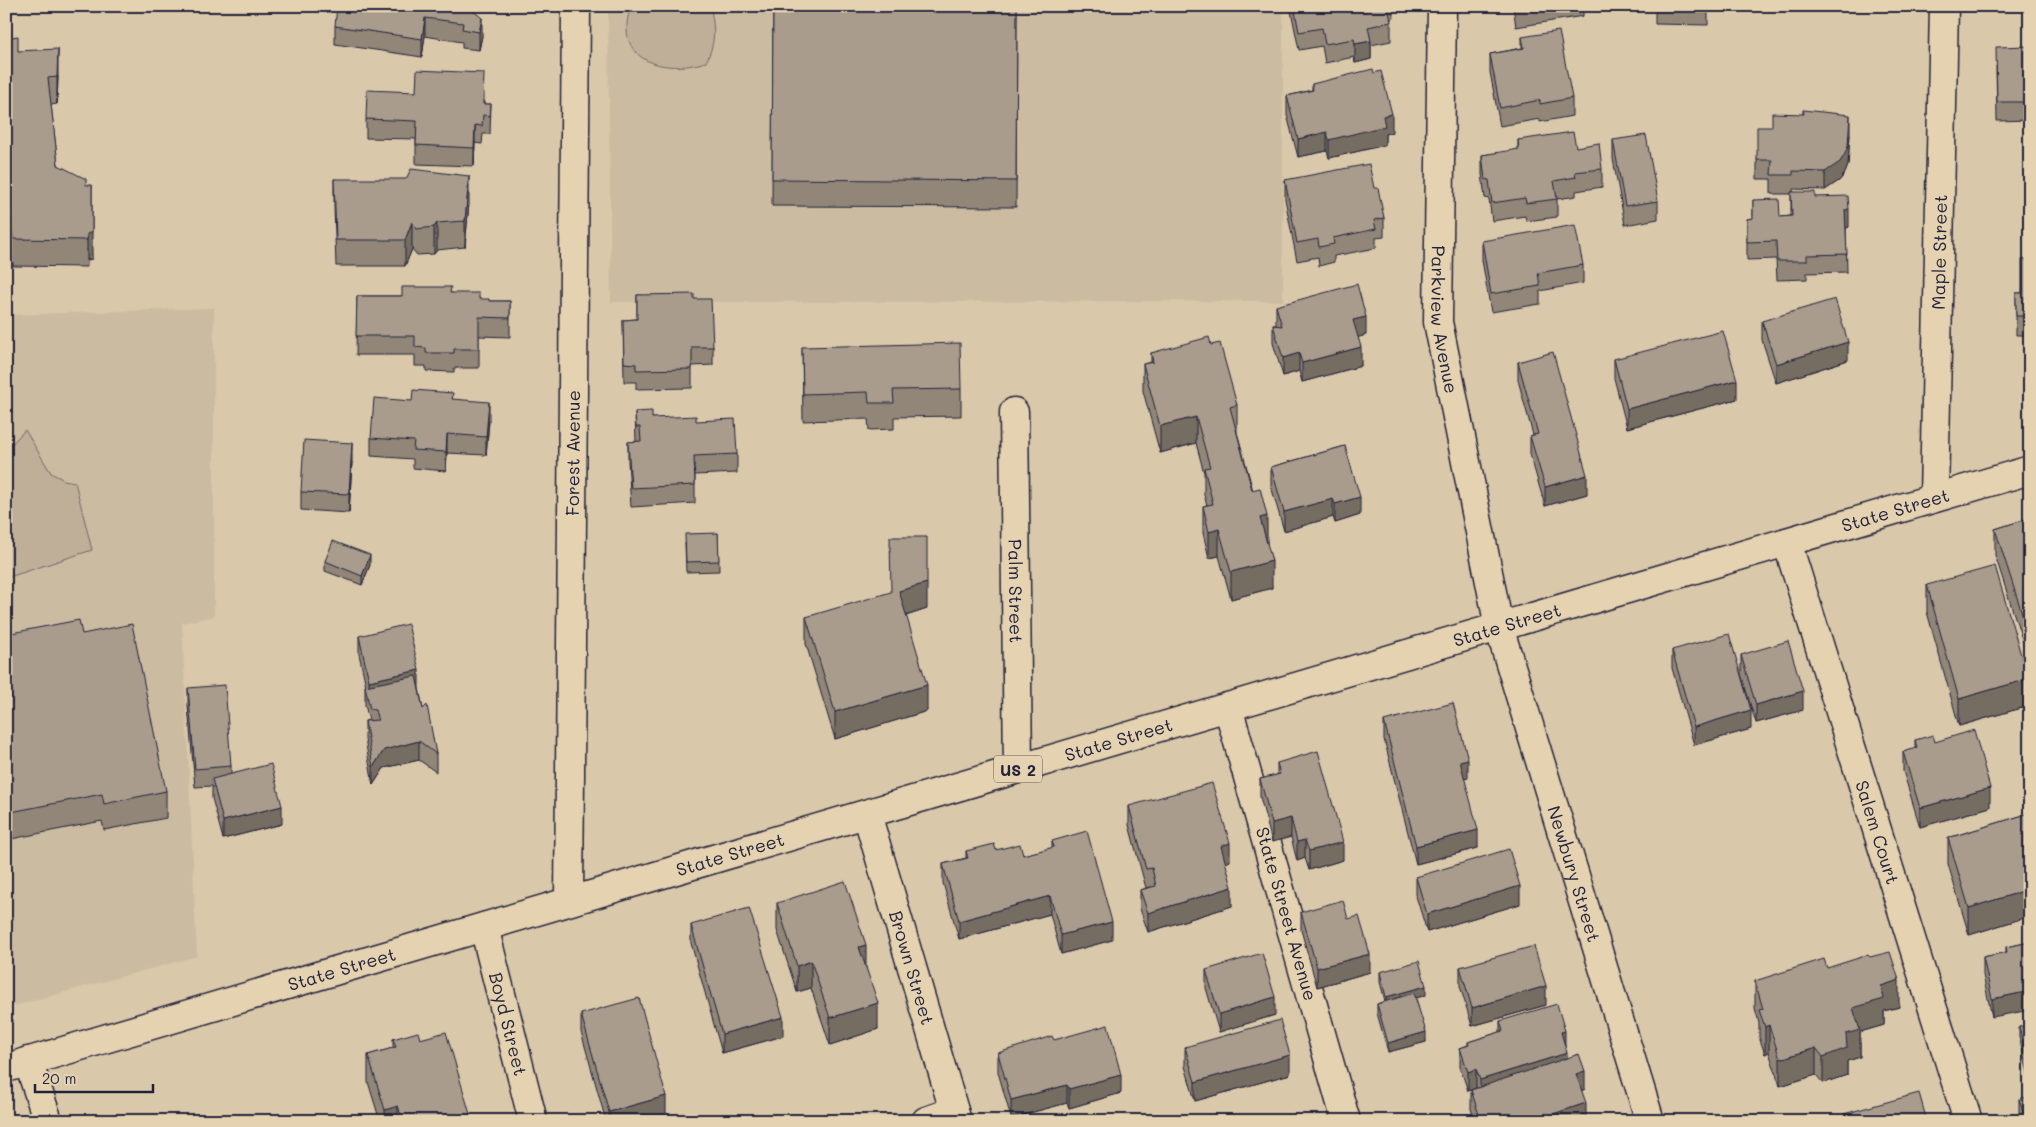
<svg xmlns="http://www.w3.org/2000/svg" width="2036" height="1127" viewBox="0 0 2036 1127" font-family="Mali,sans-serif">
  <rect width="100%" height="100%" fill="#d9c8a9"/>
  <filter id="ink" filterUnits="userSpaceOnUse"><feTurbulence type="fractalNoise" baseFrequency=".02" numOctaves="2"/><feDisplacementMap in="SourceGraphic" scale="10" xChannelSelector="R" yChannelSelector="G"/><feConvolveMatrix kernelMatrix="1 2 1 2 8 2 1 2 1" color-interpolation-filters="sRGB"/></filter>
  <g filter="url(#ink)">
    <path fill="#cbbba0" d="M608 6H1283V301L611 302Z
      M214 308V616L182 623 197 956 6 1008V315Z"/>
    <path fill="#bfaf99" stroke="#70686a" d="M631 6H710C715 28 716 42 706 62 663 75 612 61 631 6Z
      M25 430 51 473 64 480 75 482 92 550 6 578V450Z"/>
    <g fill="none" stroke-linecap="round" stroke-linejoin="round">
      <g stroke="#22223b" stroke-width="31">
        <g id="minor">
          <path id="s1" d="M1442 6 1438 322 1499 627 1650 1121"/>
          <path id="s2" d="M1014 412 1018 769"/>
          <path id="s3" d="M1934 498 1944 6"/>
          <path id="s4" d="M1787 542 1968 1121"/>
          <path id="s5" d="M1228 707 1346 1121"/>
          <path id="s6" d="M867 814 957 1121"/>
          <path id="s7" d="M569 901 576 6"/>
          <path id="s8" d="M484 927 533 1121"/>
          <path d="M28 1061 48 1121"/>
          <path d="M926 1121 954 1111"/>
        </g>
      </g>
      <g stroke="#22223b" stroke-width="31">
        <g id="major">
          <path id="s9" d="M6 1068 2030 470"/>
        </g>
      </g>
      <use href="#minor" stroke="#e5d2b0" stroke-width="28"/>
      <use href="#major" stroke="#e5d2b0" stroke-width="28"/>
    </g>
    <path fill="#918678" stroke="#22223b" d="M773 6H1017L1016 207 772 206Z
      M1290 6H1393V18L1391 19V41L1371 45V59L1355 63 1354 57 1325 63 1322 46 1299 50Z
      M1513 6H1583V16L1516 27Z
      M1655 6H1708V25L1655 24Z
      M473 11 482 36 479 50 462 48V42L425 36 422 57 335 44V26Z
      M1522 37 1572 98V116L1540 122V119L1500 126 1490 72V54L1522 48Z
      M6 38 18 51 58 76 57 104 51 105 58 165 86 185 92 259 87 260V267L13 266 6 144Z
      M2030 46V120L1997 121 1996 66Z
      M1312 84 1392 132 1385 134V145L1329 158 1327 151 1298 157 1287 115V96L1312 90Z
      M416 92H484V104H491L490 134H483L482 144 475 143 474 166 416 164V139L366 138V119Z
      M1803 110 1850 134 1848 165 1845 173 1840 180 1825 190 1793 189V192L1815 197 1849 227 1846 228 1847 272 1807 273V279L1777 280 1776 259 1747 260V219L1753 218V200L1780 217 1791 216V194H1771V179H1757V160L1772 127 1803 114Z
      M1518 140 1576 147 1602 169V187L1576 191V196L1557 199V217L1526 221 1525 216 1492 221 1489 199 1485 198 1482 174V155L1518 150Z
      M1613 140 1658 201V219L1625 225 1613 159Z
      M334 179 469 203 465 247 437 250 434 254 417 255 412 249 405 266H336L334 206Z
      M1285 180 1374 188 1384 218V237L1376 238V248L1334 256V262L1319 266 1318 257 1297 261 1285 199Z
      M1482 241 1583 265V283L1540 291V304L1491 312 1482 260Z
      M2030 246V335H2016V293H2022Z
      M451 293 489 301H510V337L479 336V368H454V372L426 371V366H415V355H356L357 296H402Z
      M637 295 694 299 713 347V365L692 366V388L636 389V382H624L623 320 637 319Z
      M1276 306 1366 335 1358 337 1361 366 1302 382 1299 371 1283 376 1273 343V325H1276Z
      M1762 321 1848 360 1776 383 1762 340Z
      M1211 345 1237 405V432L1267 542 1272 588 1231 599 1219 556 1209 558 1203 533V506L1207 505 1204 495V473L1196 443 1160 453 1143 391V364L1151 362V353Z
      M802 347 961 389V416L894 417V429L869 430 868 419 803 421Z
      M1614 359 1737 399 1627 428 1614 378Z
      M1518 362 1587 494 1545 506 1530 454V436L1533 435 1518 380Z
      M453 399 489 421 486 455 447 453 446 471 413 468V459L371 456V438L412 401Z
      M635 412 652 418 696 421 737 454V473L695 475V503L631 507 628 461V442H636Z
      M1345 446 1360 515 1335 523 1333 517 1284 531 1271 486V467Z
      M352 462 349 513 301 510V492Z
      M2030 518V664L1995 555V529Z
      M718 533 719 571 686 572 685 543Z
      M325 561 370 565 362 585 325 571Z
      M1927 585 2028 706 1959 726 1927 612Z
      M927 609 906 616 927 711 835 739 806 644V617Z
      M6 634H82L166 791V818L104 830 102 821 6 840Z
      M359 636 419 688 423 709 436 754V772L419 760 384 768 373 785 365 739V721L369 720 365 705V686H366L359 654Z
      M1672 650 1751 729 1694 745 1672 668Z
      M1741 655 1803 710 1756 723 1741 674Z
      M188 688 231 766V774L282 824 223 839 212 798V786L195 787 188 706Z
      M1384 721 1468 778H1464L1478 848 1416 864 1384 739Z
      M1915 740 1935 742 1990 807 1920 827 1903 771V752L1915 749Z
      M1277 763 1343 860 1309 870 1305 858 1297 861 1291 837 1272 842 1260 797V779L1277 775Z
      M1129 806 1230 861 1225 863 1232 906 1148 932 1140 909V890L1151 887 1146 888 1129 825Z
      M2030 813V916L1969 935 1948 864V838Z
      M1052 841 1112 940 1061 954 1050 914 959 939 943 883V864L966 858V851L996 850 1023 855 1052 848Z
      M1416 877 1520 904 1427 932 1416 896Z
      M777 903 866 968 878 1029 830 1045 811 988 797 992 777 930Z
      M1301 912 1348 919 1370 972 1317 987 1301 930Z
      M691 925 783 1036 722 1053 691 943Z
      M2030 942 1992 1017 1983 975V957L2006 952V947Z
      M1460 967 1546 1005 1472 1026 1460 986Z
      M1827 968 1899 1007 1884 1011V1025L1860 1032V1057L1847 1061V1075L1823 1083 1816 1075 1780 1086 1769 1052 1765 1054 1759 1037V1023L1755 1008V981Z
      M1206 970 1275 1015 1219 1032 1206 988Z
      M1380 972 1426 995 1416 998 1426 1042 1388 1052 1377 1013V1004L1385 1001 1380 982Z
      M581 1014 666 1115 645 1121H606L581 1032Z
      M1500 1021 1565 1047 1567 1058 1585 1089 1581 1091 1586 1121H1475L1471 1109V1090L1477 1088 1468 1091 1460 1067V1048L1468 1045V1042L1500 1032Z
      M2030 1025V1073H2028L2019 1037V1027Z
      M393 1039H420L472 1121H380L368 1082V1055L393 1048Z
      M1054 1040 1121 1093 1069 1108 1067 1103 1011 1118 998 1072V1053Z
      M1185 1047 1290 1074 1195 1101 1185 1066Z
      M2019 1099 2030 1121H2020L2019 1118Z"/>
    <path fill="#766d62" stroke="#22223b" d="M425 18V36L422 57V39Z
      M482 18V36L479 50V32Z
      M1371 41V59L1355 63V44Z
      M58 49V76L57 104V77Z
      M1392 114V132L1385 134V145L1329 158V140L1383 116Z
      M1850 115V134L1848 165 1845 173 1840 180 1825 190V172Z
      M475 125V143L474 166V148Z
      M1327 132V151L1298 157V139Z
      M469 176V203L465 247V221Z
      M92 185V259L87 260V234Z
      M1849 209V227L1845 229V210Z
      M412 222V249L405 266V240Z
      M437 223V250L434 254V227Z
      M1366 317V335L1353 339V320Z
      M1848 342V360L1776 383V364Z
      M1361 347V366L1302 382V363Z
      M1299 353V371L1283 376V358Z
      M1737 380V399L1627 428V409Z
      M489 402V421L486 455V437Z
      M1196 417V443L1160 453V426Z
      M447 434V453L446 471V452Z
      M352 443V462L349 513V494Z
      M1587 475V494L1545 506V487Z
      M1360 497V515L1335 523V504Z
      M1333 499V517L1284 531V512Z
      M1267 516V542L1260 544V518Z
      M1219 529V556L1209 558V532Z
      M370 555V565L362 585V576Z
      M1272 561V588L1231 599V572Z
      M927 583V609L899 618V591Z
      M419 670V688L369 699V681Z
      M2028 679V706L1959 726V699Z
      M927 685V711L835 739V712Z
      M1803 691V710L1756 723V705Z
      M1751 710V729L1694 745V727Z
      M419 741V760L384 768 373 785V767L384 750Z
      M1468 759V778L1460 780V761Z
      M1990 788V807L1920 827V808Z
      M282 806V824L223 839V821Z
      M1291 818V837L1272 842V823Z
      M1478 830V848L1416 864V846Z
      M1305 840V858L1297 861V842Z
      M1343 842V860L1309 870V851Z
      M1230 843V861L1221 865V846Z
      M1520 886V904L1427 932V914Z
      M1232 887V906L1148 932V913Z
      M2030 889V916L1969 935V908Z
      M1050 896V914L959 939V921Z
      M1112 922V940L1061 954V935Z
      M866 945V972L859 947Z
      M1370 954V972L1317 987V968Z
      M811 961V988L797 992V966Z
      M1899 980V1007L1884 1011V1025L1860 1032V1057L1847 1061V1075L1823 1083V1057L1846 1034 1853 1008 1881 986Z
      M1426 986V995L1386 1007V997Z
      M1546 986V1005L1472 1026V1008Z
      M2030 991V1010L1992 1017V999Z
      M1275 997V1015L1219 1032V1014Z
      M878 1003V1029L830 1045V1018Z
      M783 1017V1036L722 1053V1034Z
      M1769 1025V1052L1765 1054V1027Z
      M1565 1031V1050L1561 1032Z
      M1426 1032V1042L1388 1052V1043Z
      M1816 1048V1075L1780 1086V1059Z
      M1567 1053V1071L1480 1098V1080Z
      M1290 1055V1074L1195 1101V1082Z
      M2030 1063V1073H2028V1064Z
      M1476 1069V1088L1468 1091V1072Z
      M1585 1071V1089L1576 1092V1074Z
      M1121 1075V1093L1069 1108V1089Z
      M1067 1085V1103L1011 1118V1100Z
      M666 1096V1115L645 1121H609V1112Z
      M1586 1103V1121H1532Z
      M398 1106V1121H385V1110Z"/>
    <path fill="#a99c8c" stroke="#22223b" d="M337 6H472V10L482 18 479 32 462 29 463 23 425 18 422 39 335 26Z
      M773 6H1017L1016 181 772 179Z
      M1294 6H1388L1391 22 1368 27 1371 41 1355 44 1354 39 1325 44 1322 28 1299 32Z
      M1516 6H1529L1516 8Z
      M1675 6H1708V7Z
      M1559 31 1572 98 1540 104V100L1500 108 1490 54 1524 48 1522 37Z
      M18 36V51L58 49 57 77 48 78 58 165 86 179V185H92V232L87 234V240L13 239 6 118V38Z
      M2030 46V102H1997L1996 47Z
      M1373 69 1374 73 1381 71 1392 114 1383 116 1385 126 1329 140 1327 132 1298 139 1287 96 1313 90 1312 84Z
      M417 70 484 73 483 104H491L490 116 483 115 482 126 475 125 474 148 416 145 417 121 366 119 367 90 416 92Z
      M1803 110 1850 115 1848 146 1845 154 1840 162 1825 172 1793 171V175H1771L1772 160H1757V127H1772V113L1804 114Z
      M1573 132 1576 147 1599 143 1602 169 1575 172 1576 177 1554 181 1557 199 1526 203 1525 198 1492 203 1489 180 1485 179 1482 155 1519 149 1518 140Z
      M1646 135 1658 201 1625 206 1613 140Z
      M1369 164 1374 188H1378L1384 218 1374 220 1376 229 1333 238 1334 244 1319 247 1318 239 1297 243 1285 180Z
      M411 169 469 176 465 221 437 223 434 227 417 229 412 222 405 240H336L334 179H406Z
      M1791 192H1815V197L1848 196 1849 209 1845 210 1847 254 1807 255V261H1777L1776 241 1747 242V219L1753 218V200L1779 199 1780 217 1792 216Z
      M1575 225 1583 265 1538 273 1540 286 1491 294 1482 241Z
      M2028 246H2030V316H2016V293H2022V260L2028 259Z
      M1357 284 1366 317 1353 320 1361 347 1302 363 1299 353 1283 358 1273 325 1282 326 1276 306Z
      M402 287H451L450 293H479V299H489V301H510V318L479 317V349H454V353H426V348L415 347V336H356L357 296H402Z
      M694 294V299H711L713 347H692V369L636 370V364L624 363 623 320 637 319V295Z
      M1835 299 1848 342 1776 364 1762 321Z
      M1723 331 1737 380 1627 409 1614 359Z
      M1209 337 1211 345 1220 343 1237 405 1230 407 1252 490 1260 488 1267 516 1260 518 1272 561 1231 572 1219 529 1209 532 1203 506 1213 504 1204 468 1210 467 1196 417 1160 426 1143 364 1153 362 1151 353Z
      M960 343 961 389 893 390 894 403H869L868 392 803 394 802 347Z
      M1553 352 1587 475 1545 487 1530 436 1538 434 1518 362Z
      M413 390 453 393 452 399 489 402 486 437 447 434 446 452 413 450 414 441 371 438 374 398 412 401Z
      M652 411V418L696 416V421L735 419 737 454 694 456 695 485 631 488 628 442 641 441 640 427H636L635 412Z
      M304 440 352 443 349 494 301 492Z
      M1345 446 1360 497 1335 504 1333 499 1284 512 1271 467Z
      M2030 518V638L1995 529Z
      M718 533 719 561 686 562 685 534Z
      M890 537H927V583L899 591 927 685 835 712 806 617 891 592Z
      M333 541 370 555 362 576 325 561Z
      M1995 566 2028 679 1959 699 1927 585Z
      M79 620 82 634 132 624 166 791 104 804 102 794 6 813V634Z
      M408 624 419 670 369 681 359 636Z
      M1729 634 1751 710 1694 727 1672 650Z
      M1788 641 1803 691 1756 705 1741 655Z
      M416 676 423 709 427 705 436 754 419 741 384 750 373 767 365 721 378 720 375 710 370 709 365 686Z
      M225 685 231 766 195 769 188 688Z
      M1453 703 1468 759 1460 761 1478 830 1416 846 1384 721Z
      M1974 730 1990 788 1920 808 1903 752 1917 748 1915 740 1933 735 1935 742Z
      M1318 751 1343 842 1309 851 1305 840 1297 842 1291 818 1272 823 1260 779 1280 774 1277 763Z
      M271 764 282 806 223 821 212 779Z
      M1212 783 1230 843 1221 846 1232 887 1148 913 1140 890 1156 886 1152 868 1146 869 1129 806Z
      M2030 813V889L1969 908 1948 838Z
      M1087 831 1112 922 1061 935 1050 896 959 921 943 864 968 858 966 851 994 844 996 850 1020 844 1023 855 1054 847 1052 841Z
      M1509 849 1520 886 1427 914 1416 877Z
      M845 881 866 945 859 947 878 1003 830 1018 811 961 797 966 777 903Z
      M1343 900 1348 919 1359 916 1370 954 1317 968 1301 912Z
      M749 908 783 1017 722 1034 691 925Z
      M2030 942V991L1992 999 1983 957 2007 952 2006 947Z
      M1534 946 1546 986 1472 1008 1460 967Z
      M1890 952 1899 980 1881 986 1884 999 1853 1008 1860 1030 1846 1034 1847 1048 1823 1057 1816 1048 1780 1059 1769 1025 1765 1027 1759 1010 1763 1009 1755 981 1824 959 1827 968 1868 955 1870 957Z
      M1262 953 1275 997 1219 1014 1206 970Z
      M1419 961 1426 986 1386 997 1380 972Z
      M1414 993 1426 1032 1388 1043 1377 1004Z
      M639 998 666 1096 609 1112 581 1014Z
      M1557 1004 1565 1031 1561 1032 1567 1053 1480 1080 1476 1069 1468 1072 1460 1048 1469 1045 1468 1042 1503 1031 1500 1021Z
      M1280 1020 1290 1055 1195 1082 1185 1047Z
      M1108 1025 1121 1075 1069 1089 1067 1085 1011 1100 998 1053 1052 1036 1054 1040Z
      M2030 1025V1063L2028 1064 2019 1027Z
      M418 1032 420 1039 446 1032 472 1121H403L398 1106 385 1110 368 1055 396 1047 393 1039Z
      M1579 1054 1585 1071 1576 1074 1586 1103 1532 1121H1481L1471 1090Z
      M1919 1093 1927 1121H1846L1844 1114Z
      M2030 1096V1121H2026L2019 1099Z"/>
  </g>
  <g text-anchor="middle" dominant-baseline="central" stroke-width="4.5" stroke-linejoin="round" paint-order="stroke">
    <rect fill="#e5d2b0" stroke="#5c575e" stroke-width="1" x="994" y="755.5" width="48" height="27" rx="4"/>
    <g font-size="16" font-weight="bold" fill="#22223b">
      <text x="1018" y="769">US 2</text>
    </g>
    <g font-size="18" fill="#22223b" stroke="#e5d2b0">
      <text stroke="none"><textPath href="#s3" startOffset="246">Maple Street</textPath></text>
      <text stroke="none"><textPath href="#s1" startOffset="314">Parkview Avenue</textPath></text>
      <text stroke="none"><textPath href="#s7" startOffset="448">Forest Avenue</textPath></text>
      <text stroke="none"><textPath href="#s9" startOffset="1970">State Street</textPath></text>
      <text stroke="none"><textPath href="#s2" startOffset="179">Palm Street</textPath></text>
      <text stroke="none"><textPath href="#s9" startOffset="1565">State Street</textPath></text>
      <text stroke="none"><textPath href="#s9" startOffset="1160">State Street</textPath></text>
      <text stroke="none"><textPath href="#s4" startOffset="304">Salem Court</textPath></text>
      <text stroke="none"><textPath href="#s9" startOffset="755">State Street</textPath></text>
      <text stroke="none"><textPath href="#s1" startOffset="885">Newbury Street</textPath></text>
      <text stroke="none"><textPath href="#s5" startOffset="215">State Street Avenue</textPath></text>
      <text stroke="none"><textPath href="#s6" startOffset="160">Brown Street</textPath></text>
      <text stroke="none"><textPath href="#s9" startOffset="350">State Street</textPath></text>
      <text stroke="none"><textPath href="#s8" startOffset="100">Boyd Street</textPath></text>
    </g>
  </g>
  <rect width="2036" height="1127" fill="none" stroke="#e5d2b0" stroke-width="25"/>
  <rect x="12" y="12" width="2011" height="1102" fill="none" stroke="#22223b" stroke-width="2" filter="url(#ink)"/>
  <path d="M35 1084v8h118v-8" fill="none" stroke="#22223b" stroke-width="2.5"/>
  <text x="42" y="1084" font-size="15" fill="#22223b" stroke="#e5d2b0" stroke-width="4" paint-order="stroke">20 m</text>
</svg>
